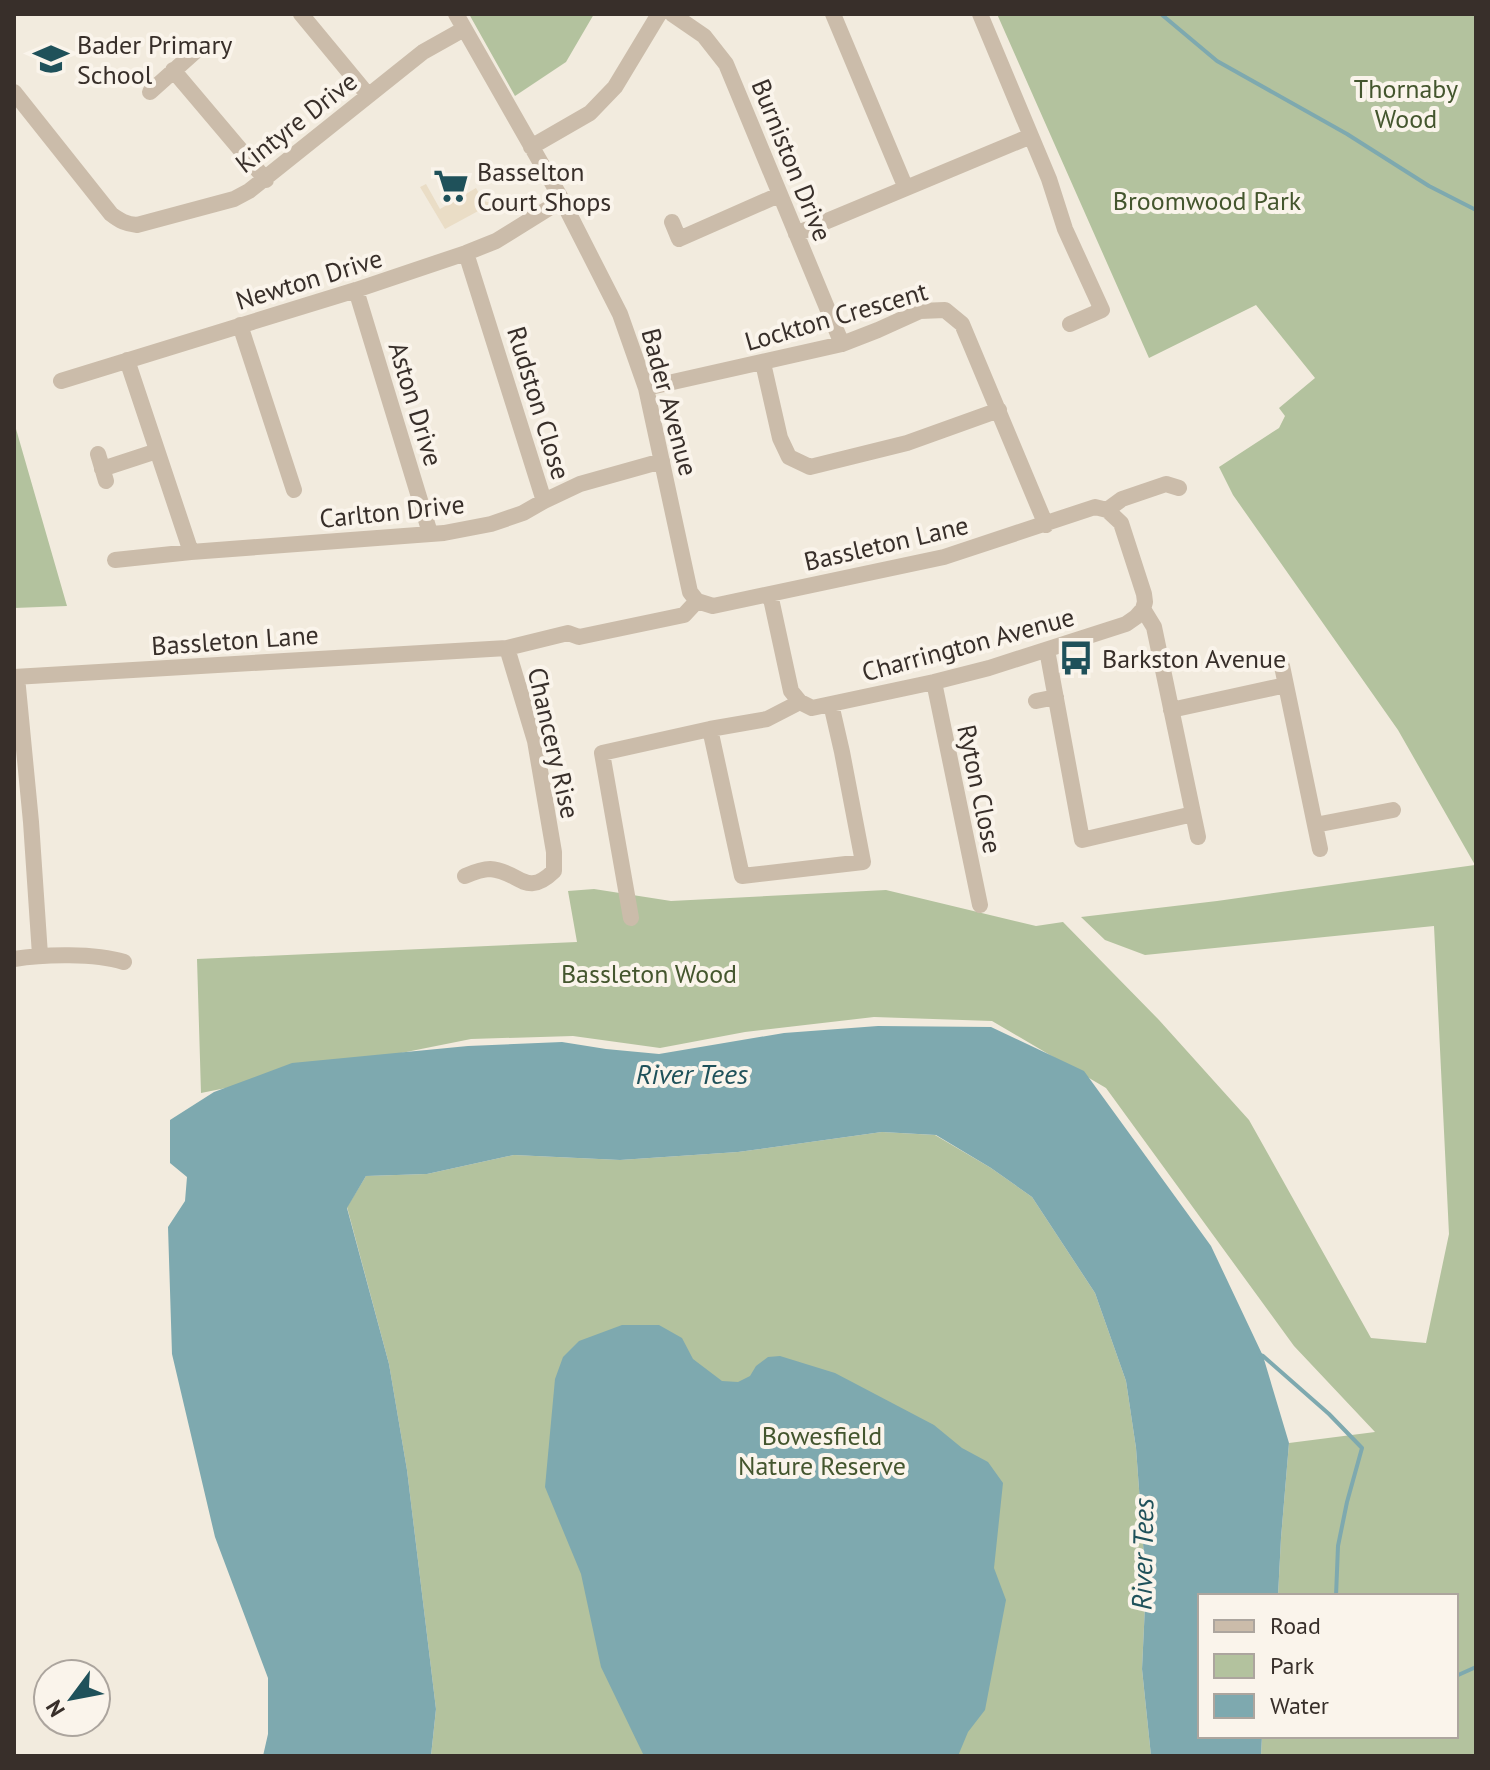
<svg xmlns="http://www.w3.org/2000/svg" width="1490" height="1770" viewBox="0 0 1490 1770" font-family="'PT Sans',sans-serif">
  <rect width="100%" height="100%" fill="#f2ebde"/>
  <path fill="#b3c29e" d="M469 14H594L566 62 515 96Z
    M997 14H1476V1756H1261L1262 1736H1456V1596H1278L1281 1538 1289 1443 1375 1432 1294 1346 1106 1088 992 1021 874 1017 745 1032 660 1048 573 1036 471 1039 201 1093 197 959 577 942 568 891 594 889 671 901 886 890 1036 926 1063 922 1159 1020 1249 1120 1371 1338 1426 1343 1449 1234 1434 926 1145 955 1105 940 1081 917 1217 901 1475 865 1398 730 1233 495 1219 467 1279 428 1285 416 1279 408 1315 378 1256 305 1149 358Z
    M14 422 67 606 14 608Z
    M882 1132 935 1135 991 1168 1032 1197 1095 1293 1126 1381 1136 1448 1146 1584 1142 1669 1151 1756H431L436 1709 407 1470 389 1364 347 1207 366 1176 427 1174 514 1155 620 1160 738 1152Z"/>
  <path fill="#eaddc6" d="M426 184 440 209 476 188 483 201 493 203 445 229 420 187Z"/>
  <path fill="#7ea9af" d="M878 1026 991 1027 1084 1071 1211 1246 1263 1356 1289 1443 1281 1538 1278 1596H1200V1736H1262L1261 1756H1151L1142 1669 1146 1584 1136 1448 1126 1381 1095 1293 1032 1197 991 1168 936 1135 882 1132 738 1152 620 1160 514 1155 427 1174 366 1176 347 1208 389 1364 407 1470 436 1709 431 1756H263L268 1734V1678L215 1537 172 1354 168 1227 185 1201 187 1177 170 1163V1120L214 1092 292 1063 468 1046 562 1042 606 1049 659 1054 784 1033Z
    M622 1325H659L682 1338 693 1359 722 1381 738 1382 750 1376 756 1366 768 1357 780 1356 835 1373 934 1425 962 1448 988 1462 1003 1483 994 1568 1006 1600 985 1710 968 1732 958 1756H644L601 1667 581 1574 545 1487 555 1379 563 1357 579 1341Z"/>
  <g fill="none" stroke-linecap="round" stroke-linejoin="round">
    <path stroke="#7ea9af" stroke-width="4" d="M1161 14 1217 61 1347 134 1429 186 1476 210
      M1260 1355 1263 1356 1329 1414 1362 1448 1347 1502 1338 1546 1336 1596
      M1456 1676 1476 1667"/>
    <path stroke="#cbbcaa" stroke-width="16" d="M301 14 368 95
      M456 14 562 200 620 314 646 388 690 592 697 601
      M672 14 704 36 726 64 842 344
      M833 14 905 186
      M980 14 1031 136
      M173 70 266 180
      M14 92 111 214C120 221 126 224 137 225L234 199 249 191 423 52 464 29
      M150 92 198 49
      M531 147 590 113 615 87 659 14
      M672 222 679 239 779 195
      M796 234 1031 136 1049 179 1065 229 1102 310 1070 324
      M466 253 544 501
      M356 290 430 533
      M240 325 294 490
      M127 360 191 552
      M763 363 780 438 789 457 810 467 907 443 999 410
      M61 381 356 290 466 253 496 241 562 200
      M646 388 842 344 878 330 920 311 945 310 962 324 1046 525
      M98 454 106 481
      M102 469 157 451
      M1107 510 1122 499 1166 484 1179 488
      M115 560 191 552 444 533 491 524 523 513 544 501 580 484 662 461
      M770 594 791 691 800 702 812 708 934 682 989 668 1126 624 1136 617 1143 609
      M697 601 713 606 944 557 1095 507 1107 510 1121 523 1144 594 1145 602 1143 609 1154 627 1198 837
      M1047 650 1082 840 1193 814
      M1282 666 1320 849
      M14 677 507 648 568 633 579 637 684 615 697 601
      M17 677 31 822 40 955
      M934 682 980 905
      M1036 701 1056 697
      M1171 710 1286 685
      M710 729 742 876 863 862 842 752 831 704
      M1315 825 1393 810
      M465 876C472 873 482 869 490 869 520 871 525 899 554 871V852L535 741 507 648
      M631 918 602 753 710 729 767 719 800 702
      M14 959C44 954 95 953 124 962"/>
  </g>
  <defs>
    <g id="school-bare" transform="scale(2.76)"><path d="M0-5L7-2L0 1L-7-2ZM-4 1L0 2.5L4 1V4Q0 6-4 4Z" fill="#1f515a" stroke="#faf4eb" stroke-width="2.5" paint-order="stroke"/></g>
    <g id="supermarket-bare" transform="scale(2.76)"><path d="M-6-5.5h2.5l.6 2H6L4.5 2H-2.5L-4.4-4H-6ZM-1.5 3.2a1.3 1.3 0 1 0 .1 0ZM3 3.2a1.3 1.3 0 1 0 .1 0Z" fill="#1f515a" stroke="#faf4eb" stroke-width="2.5" paint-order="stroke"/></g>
    <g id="bus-bare" transform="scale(2.76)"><path d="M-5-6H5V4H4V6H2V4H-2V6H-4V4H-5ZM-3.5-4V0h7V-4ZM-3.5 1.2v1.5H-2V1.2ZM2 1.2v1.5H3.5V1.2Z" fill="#1f515a" stroke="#faf4eb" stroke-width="2.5" paint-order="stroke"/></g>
  </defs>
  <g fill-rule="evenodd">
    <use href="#school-bare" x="51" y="59"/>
    <use href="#supermarket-bare" x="451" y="186"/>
    <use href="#bus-bare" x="1076" y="658"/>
  </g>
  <g text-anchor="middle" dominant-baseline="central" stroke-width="8" stroke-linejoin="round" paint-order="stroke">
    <g font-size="26" fill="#382f2a" stroke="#faf4eb" text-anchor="start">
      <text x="77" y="44">Bader Primary<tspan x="77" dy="30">School</tspan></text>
      <text x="477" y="171">Basselton<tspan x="477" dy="30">Court Shops</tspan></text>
      <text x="1102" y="658">Barkston Avenue</text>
    </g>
    <g font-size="26" fill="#44562e" stroke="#faf4eb">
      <text x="1406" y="88">Thornaby<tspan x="1406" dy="30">Wood</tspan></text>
      <text x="1207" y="200">Broomwood Park</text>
      <text x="649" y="973">Bassleton Wood</text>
      <text x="822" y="1435">Bowesfield<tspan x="822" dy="30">Nature Reserve</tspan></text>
    </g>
    <g font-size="26" fill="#382f2a" stroke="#faf4eb">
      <text transform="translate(296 122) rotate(-38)">Kintyre Drive</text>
      <text transform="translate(792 160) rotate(68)">Burniston Drive</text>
      <text transform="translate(309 279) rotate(-17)">Newton Drive</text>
      <text transform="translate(836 316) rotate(-16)">Lockton Crescent</text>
      <text transform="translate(670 402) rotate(75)">Bader Avenue</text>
      <text transform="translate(539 403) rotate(73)">Rudston Close</text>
      <text transform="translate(416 404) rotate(73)">Aston Drive</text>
      <text transform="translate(392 511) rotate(-6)">Carlton Drive</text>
      <text transform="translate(886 543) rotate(-13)">Bassleton Lane</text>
      <text transform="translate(235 640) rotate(-4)">Bassleton Lane</text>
      <text transform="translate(968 644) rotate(-15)">Charrington Avenue</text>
      <text transform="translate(554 743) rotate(77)">Chancery Rise</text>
      <text transform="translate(980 789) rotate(78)">Ryton Close</text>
    </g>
    <g font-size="28" font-style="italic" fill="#1f515a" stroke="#faf4eb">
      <text x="692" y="1073">River Tees</text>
      <text transform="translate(1142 1554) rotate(-89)">River Tees</text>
    </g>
  </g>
  <rect width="1490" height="1770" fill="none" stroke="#382f2a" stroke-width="32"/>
  <rect x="1198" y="1594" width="260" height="144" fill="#faf4eb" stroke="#aca59e" stroke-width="2"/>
  <rect x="1214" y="1620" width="40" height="12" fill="#cbbcaa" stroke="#aca59e" stroke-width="2"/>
  <text x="1270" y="1634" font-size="24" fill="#382f2a">Road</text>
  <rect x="1214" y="1654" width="40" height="24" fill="#b3c29e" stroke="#aca59e" stroke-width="2"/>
  <text x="1270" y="1674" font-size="24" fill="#382f2a">Park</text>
  <rect x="1214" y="1694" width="40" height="24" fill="#7ea9af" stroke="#aca59e" stroke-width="2"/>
  <text x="1270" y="1714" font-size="24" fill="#382f2a">Water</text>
  <g transform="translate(72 1698) rotate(238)"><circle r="38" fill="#faf4eb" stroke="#aca59e" stroke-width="2"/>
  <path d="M0-6L14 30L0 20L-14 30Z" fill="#1f515a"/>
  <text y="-12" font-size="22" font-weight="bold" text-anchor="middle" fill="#382f2a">N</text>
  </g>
</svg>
